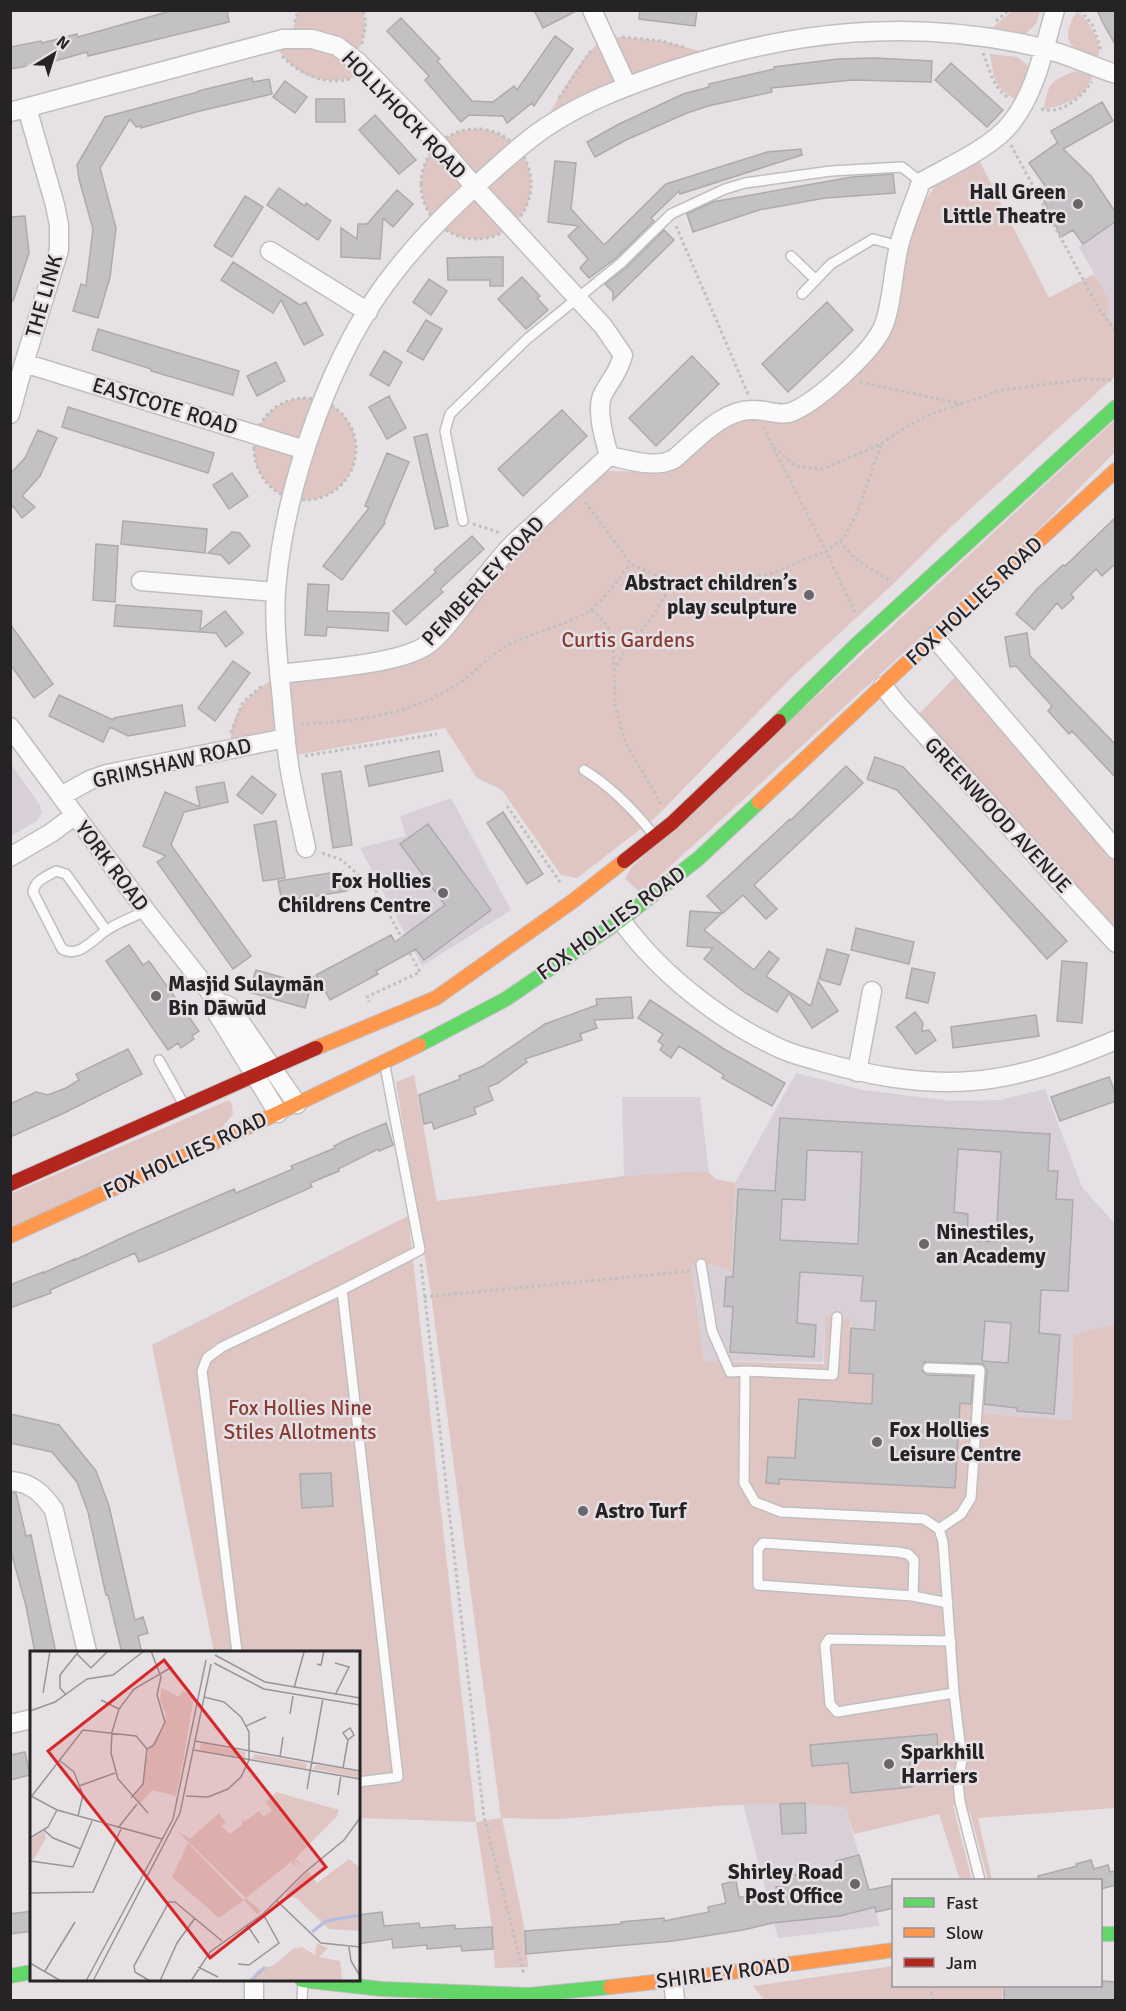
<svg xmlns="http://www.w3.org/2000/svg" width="1126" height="2011" viewBox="0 0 1126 2011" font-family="Signika,sans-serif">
  <rect width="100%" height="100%" fill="#e5e1e4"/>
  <path fill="#d9d0d7" d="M1115 221V327L1107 315 1110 301 1079 247Z
    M11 764 39 804 42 812 38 820 11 836Z
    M451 798 511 910 422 966 360 848 406 836 400 816Z
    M796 1073 863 1090 952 1101 999 1100 1045 1089 1082 1187 1115 1224V1323L1073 1335 1072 1420 985 1414 984 1404 988 1361 850 1353 851 1328 850 1319 825 1316 823 1362 704 1361 691 1264H710L732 1271 735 1183Z
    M622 1097H700L709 1173 699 1171 624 1176Z
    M805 1803 845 1807 880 1926 778 1938 743 1804Z"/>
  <path fill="#dfc6c3" d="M298 11H363C368 30 363 42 353 59L370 74C324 86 301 83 272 42L291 38Z
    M1012 11H1040L1036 24 1024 35 991 29Z
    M1077 11C1091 24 1103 42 1098 62 1071 48 1058 42 1077 11Z
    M621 37 662 41 717 56 541 131C554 106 580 55 603 40 608 37 615 38 621 37Z
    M990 54 1018 57 1029 67 1028 78 1016 99C994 89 994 77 990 54Z
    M1075 71 1092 76C1086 99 1064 105 1044 109 1049 82 1049 82 1075 71Z
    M421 184a55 55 0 1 1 110 0a55 55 0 1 1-110 0Z
    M978 158 1049 298 1094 274 1110 301 1107 315 1115 327V376L953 525 891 586 793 676 655 818 577 878 561 875 502 790 477 778 445 728 297 755 290 695 291 684 304 677 402 663 523 542 602 471 670 472 729 424 837 389 880 349 885 343 910 224 939 180Z
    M254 449a51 51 0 1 1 102 0a51 51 0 1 1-102 0Z
    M1115 420V452L1042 526 641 893 625 879 631 868Z
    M279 674 286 738 231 750C228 709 250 695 279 674Z
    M957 675 1115 860V929L918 715Z
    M414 1075 437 1201 624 1176 699 1171 709 1173 716 1179 735 1183 732 1271 710 1264H691L704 1361 824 1364 825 1316 850 1319V1353L988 1361 984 1404 985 1414 1072 1420 1073 1335 1115 1323V1808L978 1818 992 1880H988L970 1812 960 1802 953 1806 972 1880H960L939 1814 854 1834 845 1807C748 1797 653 1813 557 1819 539 1820 520 1818 502 1818L525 1931 528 1967 495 1968 492 1927 476 1822 359 1818 358 1652H214L152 1345 408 1216 476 1822 501 1818 431 1295C420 1224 407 1153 396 1082Z
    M229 1100 232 1104 233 1114 220 1130 11 1228 10 1194Z
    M893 1966 894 1986H1003L1002 2000H764L753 1986Z"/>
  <path fill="#c3c1c4" stroke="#acaaac" stroke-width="1.5" fill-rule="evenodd" d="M174 10H227L229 22 88 56 87 52 55 61 10 69V47L41 41 42 43 77 34 78 37Z
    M534 10H578L543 28Z
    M640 10H697L695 26 639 19Z
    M1097 10H1116V46L1103 23Z
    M401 18 440 59 437 61 472 101 493 102 514 86 517 90 555 36 573 49 534 106 532 103 507 123 503 116 469 115 461 122 425 80 429 76 387 31Z
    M874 58 932 61 931 82 853 80 771 88 772 92 708 106 687 113 626 140 595 157 587 142 617 125 683 94 709 87V84L774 69V67L838 59Z
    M951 63 1003 110 987 127 935 80Z
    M252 78 253 82 269 79 272 94 196 112 141 128V126L136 127 130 119 100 168 116 228 110 277 98 318 73 311 81 284 86 286 93 229 79 179 77 165 105 117 198 92V91Z
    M285 81 307 97 295 113 273 97Z
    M316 99H344L345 122H316Z
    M1102 102 1113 121 1063 149 1091 176 1116 213V221L1083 244 1073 230 1061 237 1041 195 1048 190 1029 163 1057 143 1059 145 1051 131Z
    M375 115 416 160 399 174 359 130Z
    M801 149 802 155 680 194 679 191 651 218 654 221 616 258 589 278 580 268 588 259 568 236 579 226 548 222 555 161 576 163 571 209 604 245 666 184 767 152Z
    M893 174 895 193 825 198 759 210 693 232 687 214 712 202 852 177Z
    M279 188 305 206 306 203 331 221 318 240 267 205Z
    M397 190 413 204 393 227 383 218 380 259 341 257V228L357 239 358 224H367Z
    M245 196 263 207 232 257 214 246Z
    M25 216 29 253 13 301H10V217Z
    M664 230 674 240 613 300V292L605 284 626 268Z
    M490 257H503V286H490V280H448L447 258Z
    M233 262 300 305 306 302 323 335 304 345 281 300 273 313 221 280Z
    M522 277 540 296 537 298 548 310 526 329 498 299Z
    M429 279 447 291 431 315 413 302Z
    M827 302 853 330 788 392 762 364Z
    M426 320 442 329 423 360 407 351Z
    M98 329 239 371 233 395 151 371V369L92 350Z
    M384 351 402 362 389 386 370 375Z
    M692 356 719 384 656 446 629 418Z
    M276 362 285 381 257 396 247 376Z
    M389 396 406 428 387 439 369 407Z
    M68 407 214 453 208 473 62 427Z
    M562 410 587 436 523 496 498 469Z
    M38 430 57 438 40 476 22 496 35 507 22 518 13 506 10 510V474L25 458Z
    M427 434 448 526 435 529 414 437Z
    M387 453 409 462 384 522 385 523 342 580 323 566 369 508 365 506Z
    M232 473 248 496 229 509 213 485Z
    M1116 517V563L1102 576 1096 569 1071 594 1074 598 1062 609 1057 603 1034 630 1016 614 1036 590 1063 565 1065 566Z
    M123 521 207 529 205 553 121 544Z
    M232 532 240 533 250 546 229 564 221 555 208 553Z
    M472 536 484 549 440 589 443 592 406 625 393 611 436 572 434 570Z
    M96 544 118 546 115 602 93 600Z
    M308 584 329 585 327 611 389 613 388 631 327 627 326 636 305 635Z
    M116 605 202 611 200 630 225 611 243 633 226 647 216 633 114 626Z
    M10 624 53 684 34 698 10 664Z
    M1027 633 1030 656 1116 745V778L1072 731 1069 734 1048 711 1052 706 1016 666 1010 667 1005 637Z
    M233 661 250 673 215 721 198 708Z
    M59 695 113 720 114 718 182 705 185 726 128 736 110 727 103 742 49 716Z
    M439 751 443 771 369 786 365 766Z
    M875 757 903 767 1067 941 1047 959 897 790 867 779Z
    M846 766 863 783 754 885 777 909 766 919 743 895 723 913 707 896 790 819 791 820Z
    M341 771 352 845 333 848 322 774Z
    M252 776 276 795 262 814 237 795Z
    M224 782 228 802 184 812 171 845 251 956 233 969 157 862 166 856 143 846 165 792 200 807 196 787Z
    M503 812 543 874 527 884 487 823Z
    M276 821 285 878 263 881 254 825Z
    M428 824 491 910 424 960 416 949 376 971 378 974 330 1000 316 975 391 935 395 942 445 905 400 844Z
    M343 871 347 891 282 902 278 881Z
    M690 911 722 913 704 930 754 970 769 951 779 959 766 976 811 1006 818 981 838 1011 812 1028 789 993 777 1012 744 992 704 959 713 948 687 946Z
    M856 928 914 942 909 964 851 950Z
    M129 945 143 965 149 961 199 1031 192 1036 194 1039 181 1048 178 1043 168 1050 106 961Z
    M827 949 849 955 840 985 819 979Z
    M1062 961 1087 963 1082 1023 1057 1021Z
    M912 968 935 973 928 1003 906 998Z
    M256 970 302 983 313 977 305 1008 249 992Z
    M631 997 633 1018 594 1020 597 1028 580 1034 582 1040 525 1059 527 1062 498 1083 488 1087 493 1100 474 1108 476 1114 434 1129 432 1122 424 1124 419 1095 460 1079 459 1076 483 1066 545 1024 597 1005 596 999Z
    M650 1000 724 1049 785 1083 772 1106 722 1078 724 1075 679 1046 671 1058 660 1050 663 1045 658 1041 663 1034 638 1018Z
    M915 1012 923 1023 922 1031 929 1030 936 1040 916 1054 896 1027Z
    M1036 1015 1039 1036 953 1048 951 1027Z
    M128 1049 142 1074 64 1113 10 1137V1104L36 1092 48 1095 66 1088 79 1080 76 1074Z
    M1109 1077 1116 1094V1101L1060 1121 1051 1097Z
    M780 1118 1050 1134 1048 1171H1058L1056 1199 1073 1200 1068 1291 1041 1290 1039 1333 1060 1335 1054 1414 1017 1411V1408L984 1404 987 1370 983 1364 924 1362 922 1371 927 1375 973 1376 971 1403 970 1404 960 1403 955 1488 779 1479V1484L766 1483 768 1457 795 1458 799 1399 872 1404 873 1374 849 1373 851 1328 874 1330 876 1301H861L863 1276 800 1272 797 1323 816 1325 814 1357 730 1352 733 1307 724 1306 726 1277H733L738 1189 775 1191ZM958 1149 1001 1152 996 1242 967 1240 968 1214 954 1212ZM807 1150 862 1152 858 1244 780 1240 782 1199 805 1200ZM985 1321 1011 1323 1008 1363 982 1361Z
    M386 1123 393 1145 379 1151 378 1149 338 1169 339 1171 310 1183 312 1187 173 1248 139 1262 135 1253 50 1290 51 1293 10 1308V1286L15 1283 43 1272V1273L75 1259V1260L128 1235 234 1189 236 1193 293 1169 291 1166 335 1148 334 1146 348 1139Z
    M10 1414 59 1425 96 1471 109 1506 135 1620 143 1617 148 1633 138 1636 142 1653H122L108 1595H106L88 1512 77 1482 52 1452 10 1443Z
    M331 1473 333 1506 302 1508 300 1474Z
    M11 1492 16 1493 26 1536 31 1535 56 1653H35L26 1606 10 1548Z
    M937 1734 938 1752 909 1754 912 1787 851 1793 848 1763 812 1766 810 1745Z
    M25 1752 30 1775 10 1780V1755Z
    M805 1803 806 1833 782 1834 780 1804Z
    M859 1855 869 1890 894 1885V1908L876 1912 875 1907 840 1916 772 1923 743 1930 673 1941 526 1954 525 1931 621 1924V1922L664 1918V1921L709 1912 708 1907 726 1903 722 1884 736 1881 739 1897H747L760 1904 777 1900 776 1887 784 1886 783 1876 839 1871 836 1861Z
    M1091 1860 1094 1869 1108 1865 1110 1872 1116 1871V1885L1101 1889V1881H1038V1876L1077 1866 1076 1864Z
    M32 1911V1931L10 1934V1914Z
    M382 1912 384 1926 419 1923 420 1928 455 1925V1929L492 1927 493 1949 462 1951 461 1946 427 1949V1945L393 1948 392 1939 358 1944V1915Z
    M1101 1981 1116 1982V2001H1004V1986H1101Z"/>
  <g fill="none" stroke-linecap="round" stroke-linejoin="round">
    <g stroke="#c1bec0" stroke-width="12">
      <path id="lane" d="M791 256 816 280
        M802 294 831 264 873 239 899 246
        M463 521 445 431 450 414 527 339 621 263 671 214 725 189 745 183 831 171 902 167 921 182
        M584 770C612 787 633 809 653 834
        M106 930 66 874 56 871C46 877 35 880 33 892L62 949C79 959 94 938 107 930 119 922 133 917 146 911
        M159 1060 183 1103
        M701 1264 712 1331 730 1372 745 1371
        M342 1290 398 1777 358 1782
        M837 1317 833 1375 745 1371 744 1483 755 1502 781 1512 924 1519 939 1529 943 1542 954 1693 962 1760 958 1782 960 1802 980 1880
        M928 1368 980 1370 971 1498 961 1514 939 1529
        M913 1596 914 1560 908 1554 898 1552 763 1543 758 1549V1585L913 1596 948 1603
        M951 1641 829 1639 825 1645 830 1704 837 1712 954 1693
        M237 1652 202 1371 207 1358 222 1347 342 1290 420 1250 385 1066
        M302 2000 303 1982"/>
    </g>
    <g stroke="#c1bec0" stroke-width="21">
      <path id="street" d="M592 10 627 86
        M10 112 283 39H312L337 46 358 62 438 144 475 187 603 326 623 355C618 374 610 380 602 396 596 412 605 441 609 456
        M270 251 368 312
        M24 363 305 450
        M10 414 24 363 59 250V225L55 205 27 108
        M141 581 276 592
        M934 637 1116 850
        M279 674C317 669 398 665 427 645 439 637 449 623 458 612 476 589 493 565 513 544L609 456C630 460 655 469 674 459 697 440 722 409 754 410 768 410 781 417 794 411 820 399 872 352 883 327 892 307 893 269 899 246 904 225 914 203 921 182 948 167 993 147 1011 123 1036 92 1044 48 1055 10
        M883 686 898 705 1116 943
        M10 727 146 911 218 1002 229 1006 297 1104
        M61 796 90 780 107 774 286 738
        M306 848C300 818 292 788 288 758 284 732 283 706 280 681 277 650 274 620 276 589 285 485 331 350 397 269 422 237 450 209 480 182 503 162 525 140 551 124 586 101 627 86 667 72 791 30 914 17 1042 48 1067 54 1091 66 1116 74
        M10 857 51 833 75 815
        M621 920C659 973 720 1021 779 1048 791 1054 805 1057 818 1061 868 1075 918 1085 971 1081 1022 1077 1069 1060 1116 1040
        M218 1002 217 1013 278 1113
        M857 1072 872 991
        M10 1481C31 1482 43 1494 54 1510L87 1652
        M10 1724 32 1719
        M673 1980 675 2000
        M254 2000V1980"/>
    </g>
    <g stroke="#c1bec0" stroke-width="16">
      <path id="fast" d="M779 721 855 646 1116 407
        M419 1045 506 999 621 920 699 858 759 802
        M1100 1934H1116
        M10 1976 32 1972
        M302 1980 382 1989 529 1995 610 1987"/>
    </g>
    <g stroke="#c1bec0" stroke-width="16">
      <path id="slow" d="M759 802 949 623 1116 470
        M316 1048 436 998 573 901 624 861
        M10 1236 278 1113 419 1045
        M610 1987 673 1980 894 1950"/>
    </g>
    <g stroke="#c1bec0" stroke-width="16">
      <path id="jam" d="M624 861 672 823 779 721
        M10 1184 316 1048"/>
    </g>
    <path stroke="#c1c0c1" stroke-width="3" stroke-dasharray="3 3" stroke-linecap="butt" d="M1080 10 1093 26 1101 50
      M996 21 1009 10
      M295 22 298 10
      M622 37 662 41 686 48
      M362 44 366 22 363 10
      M983 53C989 68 994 90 1009 98
      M282 56C301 75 324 85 351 79
      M559 98 592 49
      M1041 109C1062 115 1080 98 1092 82
      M421 184a55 55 0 1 1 110 0a55 55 0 1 1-110 0Z
      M1011 145 1099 309 1116 332
      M676 226 748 394
      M860 382 962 404
      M254 449a51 51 0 1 1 102 0a51 51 0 1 1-102 0Z
      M763 427 826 551 856 615
      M774 447 795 466 823 469 881 444 906 427 931 414 1002 390 1087 379 1116 380
      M585 502 631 564 672 583 687 580 732 584 775 572 826 551 844 538 858 511 881 444
      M473 524 501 533
      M840 541 855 559 892 582
      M591 610C616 628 612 641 614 670
      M301 724C355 722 413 714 458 684 475 673 488 656 505 647 531 632 564 627 589 611 602 603 620 576 631 564
      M231 733 243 702 263 685
      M305 756 437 734
      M661 804 625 741 615 705 614 671 624 652 655 613 672 583
      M507 806 560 882
      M322 853 342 860 377 892 420 972 367 997 369 1002
      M421 1264 484 1817 524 1975
      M424 1297 691 1271
      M930 1986 933 2000"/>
    <use href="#lane" stroke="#fbfafb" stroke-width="9"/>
    <use href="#street" stroke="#fbfafb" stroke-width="18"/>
    <use href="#fast" stroke="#63d668" stroke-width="14"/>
    <use href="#slow" stroke="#ff974d" stroke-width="14"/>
    <use href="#jam" stroke="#b3261e" stroke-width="14"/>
  </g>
  <g fill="#686668" stroke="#e6e0e5" stroke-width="2">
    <circle cx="1078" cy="204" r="6"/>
    <circle cx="809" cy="595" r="6"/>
    <circle cx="443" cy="893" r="6"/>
    <circle cx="156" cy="996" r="6"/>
    <circle cx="924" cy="1244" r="6"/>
    <circle cx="877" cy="1442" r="6"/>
    <circle cx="583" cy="1511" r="6"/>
    <circle cx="889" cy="1764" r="6"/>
    <circle cx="855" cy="1884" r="6"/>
  </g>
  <g text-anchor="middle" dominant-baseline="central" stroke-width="5" stroke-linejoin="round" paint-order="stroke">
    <g font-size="21" fill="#252325" stroke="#e6e0e5">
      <text transform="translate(404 115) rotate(46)">HOLLYHOCK ROAD</text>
      <text transform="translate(44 296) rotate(-74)">THE LINK</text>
      <text transform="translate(165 406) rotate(17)">EASTCOTE ROAD</text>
      <text transform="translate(483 581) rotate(-47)">PEMBERLEY ROAD</text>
      <text transform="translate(974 601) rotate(-43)">FOX HOLLIES ROAD</text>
      <text transform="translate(172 763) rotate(-13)">GRIMSHAW ROAD</text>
      <text transform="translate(998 815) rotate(47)">GREENWOOD AVENUE</text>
      <text transform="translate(112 866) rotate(53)">YORK ROAD</text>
      <text transform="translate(611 923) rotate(-36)">FOX HOLLIES ROAD</text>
      <text transform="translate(185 1155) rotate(-25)">FOX HOLLIES ROAD</text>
      <text transform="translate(723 1973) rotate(-7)">SHIRLEY ROAD</text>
    </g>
    <g font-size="21" font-weight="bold" fill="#252325" stroke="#e6e0e5" text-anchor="start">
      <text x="1066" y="192" text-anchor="end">Hall Green<tspan x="1066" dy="24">Little Theatre</tspan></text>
      <text x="797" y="583" text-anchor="end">Abstract children’s<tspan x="797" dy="24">play sculpture</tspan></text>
      <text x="431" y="881" text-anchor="end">Fox Hollies<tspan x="431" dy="24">Childrens Centre</tspan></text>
      <text x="168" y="984">Masjid Sulaymān<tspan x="168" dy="24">Bin Dāwūd</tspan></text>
      <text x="936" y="1232">Ninestiles,<tspan x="936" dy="24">an Academy</tspan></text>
      <text x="889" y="1430">Fox Hollies<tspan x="889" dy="24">Leisure Centre</tspan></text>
      <text x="595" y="1511">Astro Turf</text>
      <text x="901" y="1752">Sparkhill<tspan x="901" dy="24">Harriers</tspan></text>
      <text x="843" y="1872" text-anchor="end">Shirley Road<tspan x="843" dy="24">Post Office</tspan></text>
    </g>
    <g font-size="21" fill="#893c34" stroke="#e6e0e5">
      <text x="628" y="640">Curtis Gardens</text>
      <text x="300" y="1408">Fox Hollies Nine<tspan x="300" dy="24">Stiles Allotments</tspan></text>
    </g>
  </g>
  <g transform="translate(30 1651)">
    <rect width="330" height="330" fill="#e5e1e4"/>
    <path d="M131 37 149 46 153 40 164 45 154 105 146 145 122 139 109 154 104 145 112 136 118 100 135 72 136 64 130 49ZM171 92 216 101 215 107 170 99ZM224 103 277 112 276 118 223 108ZM287 113 330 121V127L283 118ZM246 141 309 159 306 166 265 208 275 217 262 208 269 217 261 211 216 247 231 260 227 263 214 249 189 267 142 226 158 192 213 249 216 247 146 179 160 188 189 162 196 172 191 175 200 183 212 174V167L214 171 229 160 233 166 242 160 236 151ZM14 180 16 187 4 208 0 209V189ZM319 208 330 217V280L299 278 266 247 255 244 278 220 287 232ZM287 292 298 297 289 306 310 310 312 330 219 329 229 318 244 314 263 298 272 296 285 304Z" fill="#dfc6c3"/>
    <path fill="none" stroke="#b3bce1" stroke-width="3" d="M282 281 296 270 330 264M222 329 235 316"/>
    <path fill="none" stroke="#989598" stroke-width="1.5" d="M47 3 61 17 78 0M185 4 235 31 330 47M184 12 234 38 330 54M287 13 291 14 294 0M264 37 274 1M13 42 20 0M36 44 30 37V24L49 0M305 44 319 16 305 12M71 49 89 58M0 60 25 51 57 28 83 24 114 0M260 63 263 45M216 75 236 66M165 90 330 120M164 99 330 128M250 106 253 86M29 109 44 121 53 144 48 165M313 117 318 89 313 82 320 77 324 84 318 89M49 135 85 122M277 138 293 47M308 144 311 124M1 145 27 159 132 188M156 145 178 146 198 138 211 126 219 109V81L211 66 194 51 174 46M1 146 53 79 106 85 117 98M101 147 113 133 117 98 124 94 135 71 127 44 131 26 121 0M118 162 88 128 81 102 82 81 89 58 104 38 142 16M88 177 107 153M14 179 23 187 51 198M0 187 18 176 27 159M0 210 43 216 62 170M0 242 63 241 91 178M247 250 291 292 330 296M217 274 229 292M319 296 321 310 330 325M0 312 31 330M208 313 219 314 249 292 233 263M168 316 188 326M15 320 45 271M56 330 143 168 176 9M63 330 150 162 181 13M120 330 105 321 104 315 139 251H145L192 290M130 330 147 292 165 267M161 330 180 301 233 263 274 222 314 189 330 167"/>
    <path fill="#d62828" fill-opacity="0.15" stroke="#d62828" stroke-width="3" d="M134 9 296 216 180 307 18 100Z"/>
    <rect width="330" height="330" fill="none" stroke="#252325" stroke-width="3"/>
  </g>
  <rect width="1126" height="2011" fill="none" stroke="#252325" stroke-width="24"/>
  <rect x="892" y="1879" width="210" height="108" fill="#e6e0e5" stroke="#999498" stroke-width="1.5"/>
  <rect x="904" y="1898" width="30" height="9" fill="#63d668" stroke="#999498" stroke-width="1.5"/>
  <text x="946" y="1909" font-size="18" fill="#252325">Fast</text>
  <rect x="904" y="1928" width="30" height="9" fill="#ff974d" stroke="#999498" stroke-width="1.5"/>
  <text x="946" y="1939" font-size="18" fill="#252325">Slow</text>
  <rect x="904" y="1958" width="30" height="9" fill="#b3261e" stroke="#999498" stroke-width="1.5"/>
  <text x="946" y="1969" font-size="18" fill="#252325">Jam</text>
  <g transform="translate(54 54) rotate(38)" stroke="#e6e0e5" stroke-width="4.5" paint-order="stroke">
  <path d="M0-4.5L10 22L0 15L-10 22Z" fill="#252325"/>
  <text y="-9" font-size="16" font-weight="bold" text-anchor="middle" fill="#252325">N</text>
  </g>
</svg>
